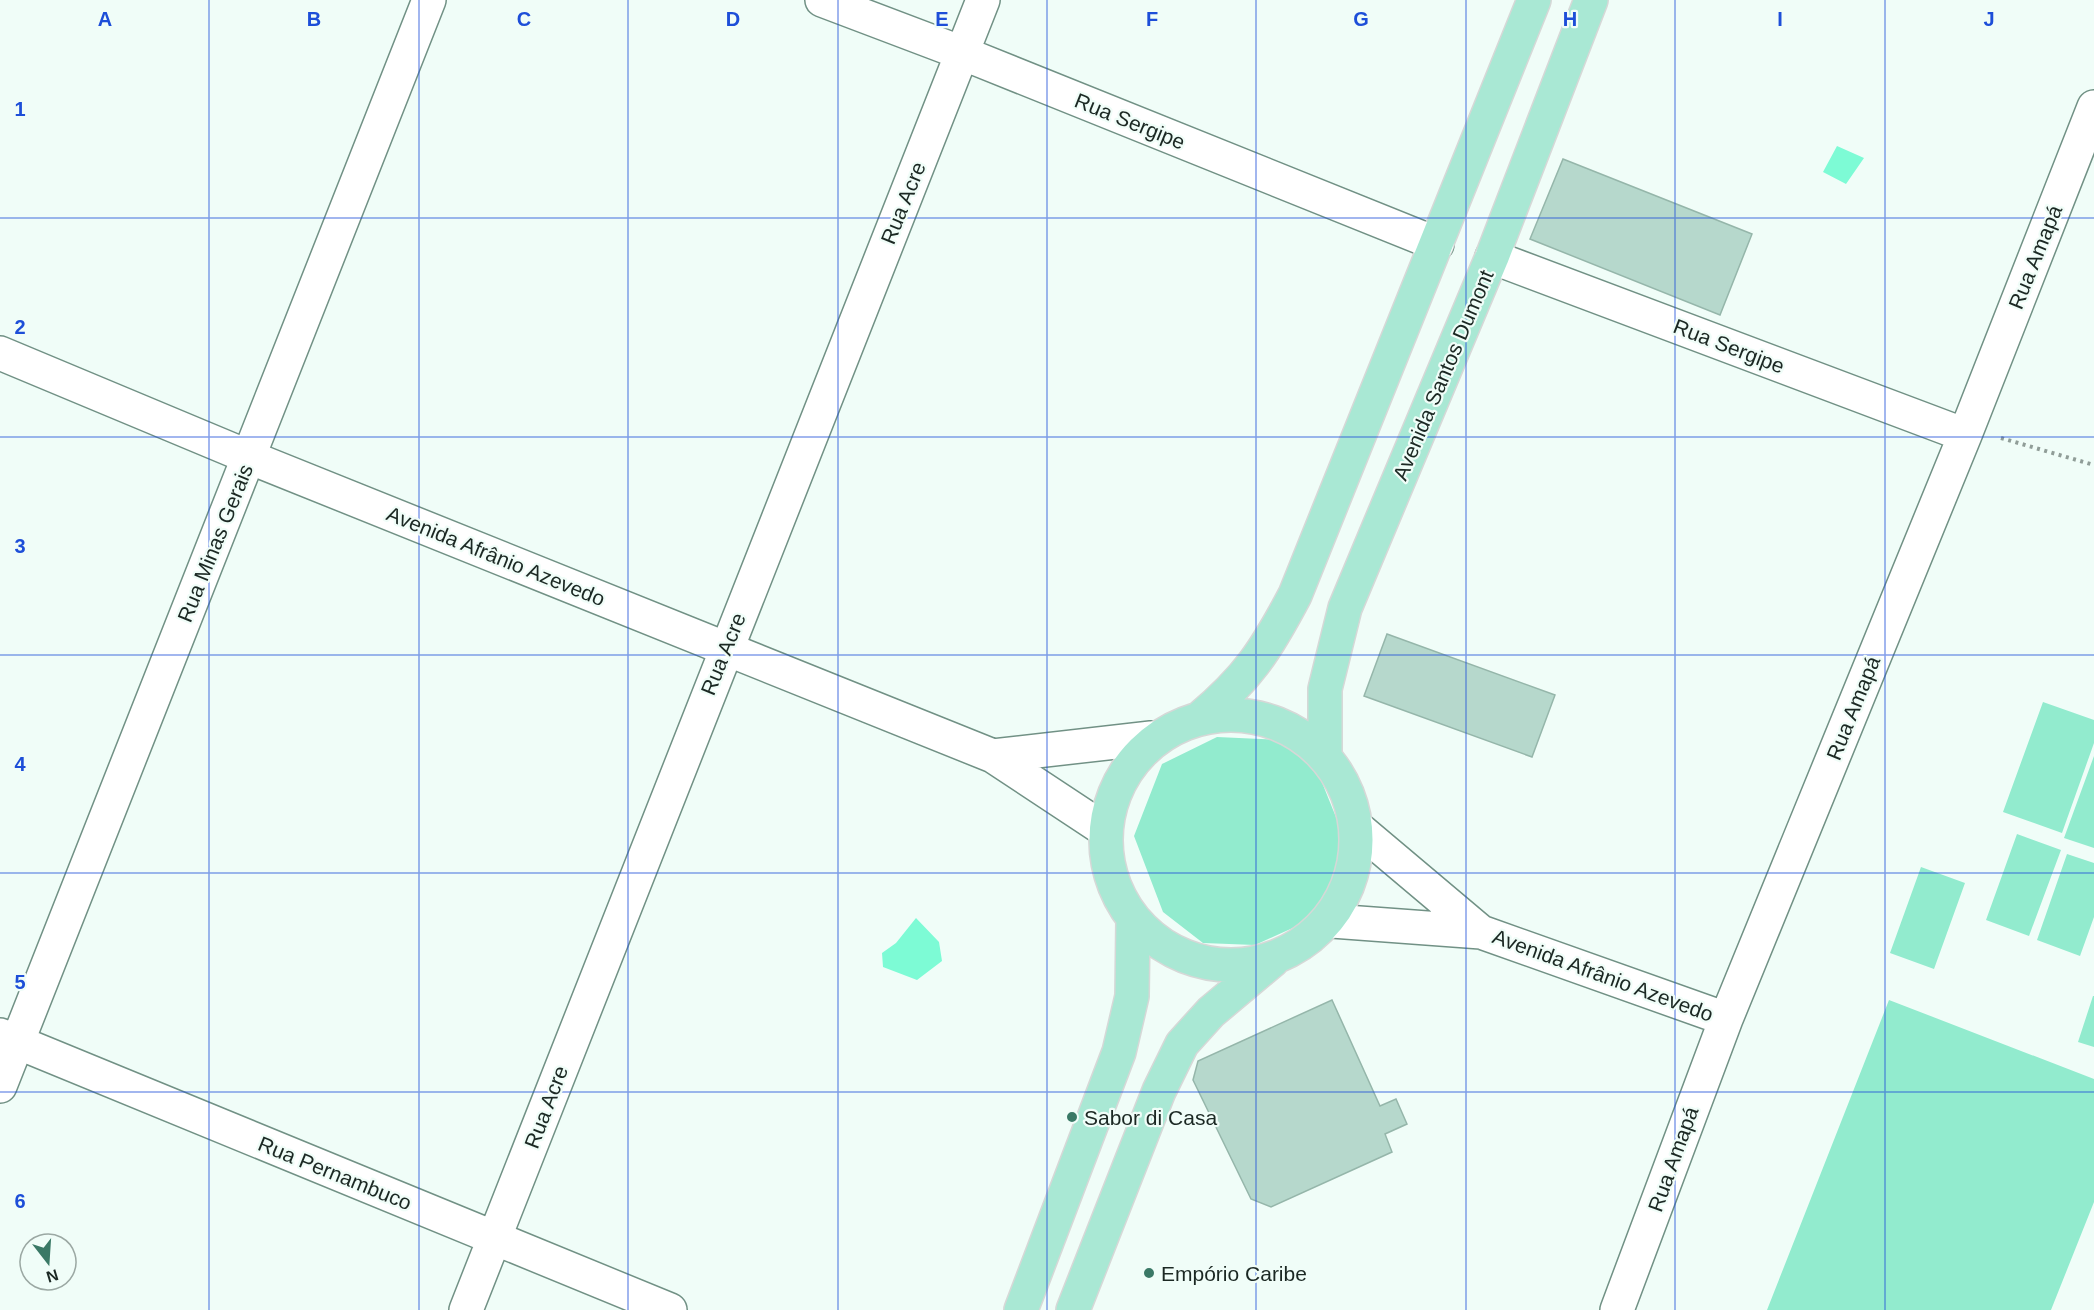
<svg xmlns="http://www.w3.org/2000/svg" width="2094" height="1310" viewBox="0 0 2094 1310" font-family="Helvetica,sans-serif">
  <rect width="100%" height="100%" fill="#f0fdf8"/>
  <path fill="#92ebce" d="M2043 702 2094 720V743L2062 833 2003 812Z
    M1217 737 1282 740 1317 770 1346 842 1317 917 1255 945 1203 943 1163 912 1134 836 1162 764Z
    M2094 756V848L2064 838Z
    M2017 834 2061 850 2029 936 1986 920Z
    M2067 854 2094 863V917L2080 956 2037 940Z
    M1921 867 1965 883 1934 969 1890 953Z
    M2093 996H2094V1047L2078 1042Z
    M1889 1000 2094 1079V1202L2051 1310H1767Z"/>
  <path fill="#7dfbd5" d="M1837 146 1864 158 1846 184 1823 172Z
    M916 918 939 942 942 961 917 980 883 967 882 953 896 943Z"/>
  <path fill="#b6d8cc" stroke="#95b6aa" stroke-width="1.5" d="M1563 159 1752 234 1720 315 1530 239Z
    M1387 634 1555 695 1532 757 1364 696Z
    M1332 1000 1380 1106 1396 1099 1407 1124 1385 1134 1392 1152 1271 1207 1251 1199 1193 1080 1198 1061Z"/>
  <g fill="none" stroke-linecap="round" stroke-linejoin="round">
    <g stroke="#719185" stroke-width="36">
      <path id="minor" d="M822 0 962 53 1437 244
        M1492 257 1965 435
        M1360 830 1481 932
        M1332 921 1481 932 1726 1019
        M0 1035 670 1310
        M0 1086 429 0
        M466 1310 983 0
        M1617 1310 1726 1019 1965 435 2094 107"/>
    </g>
    <g stroke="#719185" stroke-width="36">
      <path id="tertiary" d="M0 353 249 457 993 756 1105 830
        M993 756 1151 738"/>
    </g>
    <g stroke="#d6d8d7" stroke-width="36">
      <path id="primary" d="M1106 840a125 125 0 1 1 250 0a125 125 0 1 1-250 0Z
        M1199 719C1248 678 1266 650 1295 595L1534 0
        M1325 757V689L1345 608 1492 257 1591 0
        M1021 1310 1119 1052 1132 996 1133 920
        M1073 1310 1159 1091 1182 1044 1211 1012 1273 960"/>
    </g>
    <path stroke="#909d98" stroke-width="4" stroke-dasharray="3 4.5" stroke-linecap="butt" d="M2001 438 2094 465"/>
    <use href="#minor" stroke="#fff" stroke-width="33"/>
    <use href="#tertiary" stroke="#fff" stroke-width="33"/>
    <use href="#primary" stroke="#a9e8d4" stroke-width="33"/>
  </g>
  <path fill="none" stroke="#1d4ed8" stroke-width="1.5" stroke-opacity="0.55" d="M209 0V1310M419 0V1310M628 0V1310M838 0V1310M1047 0V1310M1256 0V1310M1466 0V1310M1675 0V1310M1885 0V1310M0 218H2094M0 437H2094M0 655H2094M0 873H2094M0 1092H2094"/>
  <g fill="#3a7966" stroke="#f0fdf8" stroke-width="2">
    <circle cx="1072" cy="1117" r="6"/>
    <circle cx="1149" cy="1273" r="6"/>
  </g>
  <g text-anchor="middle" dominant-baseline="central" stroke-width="4.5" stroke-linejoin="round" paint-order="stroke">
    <g font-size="21" fill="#1b2823" stroke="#f0fdf8">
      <text transform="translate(1130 121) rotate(22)">Rua Sergipe</text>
      <text transform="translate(903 203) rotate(-68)">Rua Acre</text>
      <text transform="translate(2035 257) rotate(-68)">Rua Amapá</text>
      <text transform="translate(1729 346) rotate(21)">Rua Sergipe</text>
      <text transform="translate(1443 375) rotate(-67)">Avenida Santos Dumont</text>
      <text transform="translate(215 543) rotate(-68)">Rua Minas Gerais</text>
      <text transform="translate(496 556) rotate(22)">Avenida Afrânio Azevedo</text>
      <text transform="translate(723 654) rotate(-68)">Rua Acre</text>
      <text transform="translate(1853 708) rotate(-68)">Rua Amapá</text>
      <text transform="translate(1603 975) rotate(20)">Avenida Afrânio Azevedo</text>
      <text transform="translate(546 1107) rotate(-69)">Rua Acre</text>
      <text transform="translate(1673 1159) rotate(-70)">Rua Amapá</text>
      <text transform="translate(335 1173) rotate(22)">Rua Pernambuco</text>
    </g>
    <g font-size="21" fill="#1b2823" stroke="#f0fdf8" text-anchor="start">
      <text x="1084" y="1117">Sabor di Casa</text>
      <text x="1161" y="1273">Empório Caribe</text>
    </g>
  </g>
  <g font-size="20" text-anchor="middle" font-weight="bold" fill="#1d4ed8" stroke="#f0fdf8" stroke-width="4.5" stroke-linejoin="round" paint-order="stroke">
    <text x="105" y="26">A</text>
    <text x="314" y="26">B</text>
    <text x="524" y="26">C</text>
    <text x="733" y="26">D</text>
    <text x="942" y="26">E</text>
    <text x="1152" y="26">F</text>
    <text x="1361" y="26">G</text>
    <text x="1570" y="26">H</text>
    <text x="1780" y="26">I</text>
    <text x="1989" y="26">J</text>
    <text x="20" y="116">1</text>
    <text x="20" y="334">2</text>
    <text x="20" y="553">3</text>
    <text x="20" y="771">4</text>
    <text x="20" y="989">5</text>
    <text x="20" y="1208">6</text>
  </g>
  <g transform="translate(48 1262) rotate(163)"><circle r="28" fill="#f0fdf8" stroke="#9ba8a3" stroke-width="1.5"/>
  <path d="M0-4.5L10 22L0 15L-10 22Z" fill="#3a7966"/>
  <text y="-9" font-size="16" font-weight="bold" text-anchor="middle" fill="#1b2823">N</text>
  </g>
</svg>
